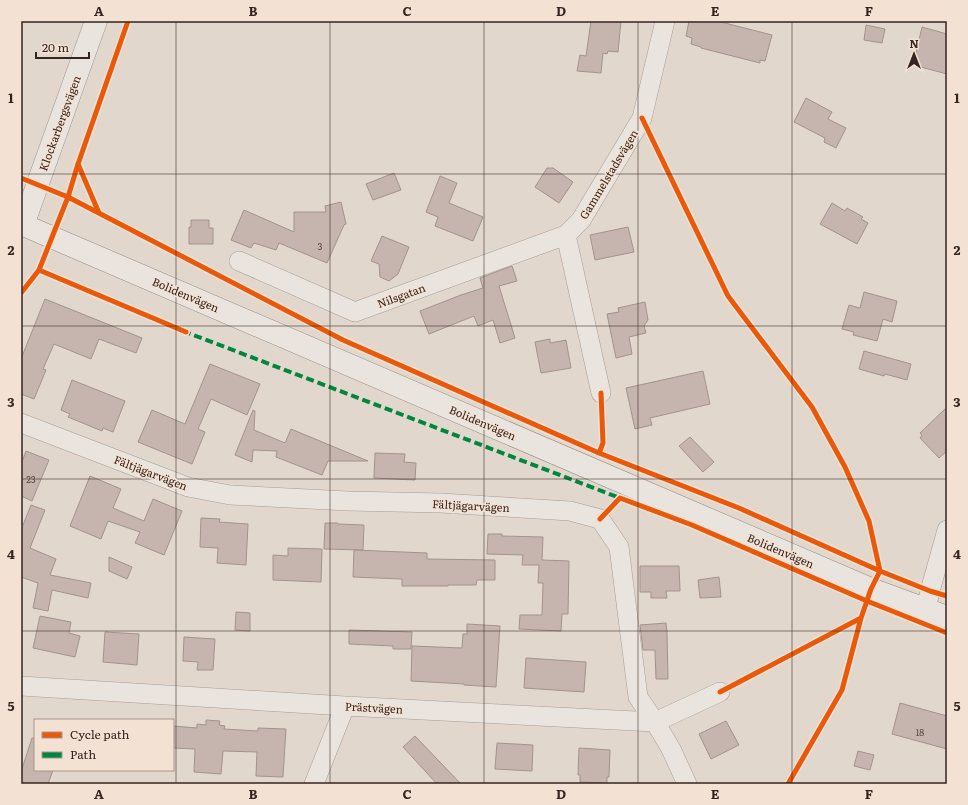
<svg xmlns="http://www.w3.org/2000/svg" width="968" height="805" viewBox="0 0 968 805" font-family="Literata,serif">
  <rect width="100%" height="100%" fill="#e2d7cd"/>
  <path fill="#c6b5ae" stroke="#a2938c" d="M591 21H621L618 52 608 51 607 54 603 53 601 73 577 71 580 55 586 56Z
    M689 21H717L772 35 765 61 760 60V63L701 48V47L691 44 692 38 686 36Z
    M866 25 885 29 882 43 864 40Z
    M922 27 947 34V74L913 65Z
    M806 98 832 112 828 119 846 128 836 148 824 142 825 138 794 122Z
    M547 168H553L573 182 559 203 535 187Z
    M394 173 401 190 373 200 366 184Z
    M440 176 457 183 449 203 483 217 473 241 435 226 438 217 426 212Z
    M341 202 346 224 344 225 327 263 279 243 276 250 254 243 251 248 231 240 244 210 294 232V212H326L325 206Z
    M832 203 845 211 847 208 863 217 861 219 868 223 857 244 820 224Z
    M191 220H209V228H213V244H189V227H191Z
    M628 227 634 252 595 260 590 235Z
    M382 236 409 247 398 274 389 281 380 277 379 264 371 261Z
    M512 266 517 281 499 286 515 338 500 343 493 320 478 326 474 316 429 334 420 311 461 295 483 288 480 278Z
    M864 292 897 301 892 322 883 319 877 341 853 335 854 332 842 329 849 305 860 308Z
    M45 299 142 338 136 353 99 339 91 359 54 344 43 369 46 370 34 399 21 394V359Z
    M645 302 648 320 644 326 646 333 629 337 632 354 616 358 607 314 619 312 618 308Z
    M550 339V343L566 340 571 368 541 373 535 342Z
    M864 351 911 364 907 380 885 374 884 376 859 369Z
    M210 364 260 384 247 415 211 399 198 429 205 432 192 464 138 442 152 410 185 424Z
    M703 371 710 404 650 418 652 425 635 429 626 388Z
    M72 380 125 401 113 432 103 428 102 431 68 417 70 414 61 410Z
    M947 407V451L939 458 920 438 922 435 920 433Z
    M253 410 255 411 254 430 285 443 291 429 368 461H328L322 475 276 457 277 451 253 450 252 462 235 455Z
    M690 437 714 462 703 472 679 446Z
    M26 451 49 460 32 501 21 496V464Z
    M375 453 405 454 404 462 416 463 415 480 374 478Z
    M90 476 121 489 113 508 144 521 153 499 182 511 164 555 135 543 140 532 108 521 101 539 70 526Z
    M31 505 45 510 30 548 56 559 50 575 91 583 88 598 52 590 48 611 33 608 38 583 21 577V530Z
    M201 518 220 519 219 522 248 524 246 565 217 563 218 548 200 547Z
    M325 523H338V524L364 525 363 550 324 549Z
    M488 534H502V536L543 537 542 560 569 561 568 614H562L561 631 519 629 520 615H542L543 583H538L539 565H522L523 555 487 554Z
    M288 548 322 549 321 582 273 580V555L288 556Z
    M354 550 427 553V559L495 560V580H477L476 585H448V586H402V579L353 577Z
    M109 557 132 567 127 579 109 571Z
    M640 566H679L680 591H666L667 598H651V592H640Z
    M719 577 721 597 700 598 698 580Z
    M236 612 250 613V631L235 630Z
    M40 616 71 622 69 633 80 636 75 657 33 648Z
    M666 623 667 632 668 679H656L655 650H643L640 625Z
    M467 624 500 626 496 687 464 685V684L411 681 412 646 462 648 463 634H467Z
    M349 630 412 632 411 649H393V646L349 644Z
    M105 632 139 634 137 665 103 662Z
    M184 637 215 639 213 670H197L198 662 183 661Z
    M526 658 586 662 584 692 524 688Z
    M900 703 947 716V749L892 734Z
    M206 720 220 721 219 725 225 726 224 729 258 731V728L286 729 283 777 256 776 257 752 223 751 221 774 194 772 195 749 173 748V726L197 728V724L206 725Z
    M726 721 739 745 711 759 699 734Z
    M415 736 461 784H437L403 747Z
    M32 738H35V770H53L48 784H21V772Z
    M497 743 533 745 532 771 495 769Z
    M579 748 610 750 609 777H607V783L580 782V775H578Z
    M858 751 874 755 870 770 854 766Z"/>
  <g fill="none" stroke-linecap="round" stroke-linejoin="round">
    <g stroke="#a79d96" stroke-width="20">
      <path id="minor" d="M239 261 355 312 566 235
        M601 393 566 235 581 220 642 118 665 21
        M21 423 188 487 230 495 348 501 441 503 570 511 600 519 619 547 638 697 655 722 671 749 687 784
        M926 609 930 591 947 530
        M21 686 345 706 655 722 720 692
        M314 784 345 706"/>
    </g>
    <g stroke="#978c86" stroke-width="23">
      <path id="secondary" d="M21 224 871 589 947 617
        M23 225 96 21"/>
    </g>
    <use href="#minor" stroke="#eae4de" stroke-width="19"/>
    <use href="#secondary" stroke="#eae4de" stroke-width="22"/>
    <path stroke="#00873e" stroke-width="4" stroke-dasharray="8 4" stroke-linecap="butt" d="M183 331 620 498"/>
    <g stroke="#f3e2d3" stroke-width="8">
      <path id="cycleway" d="M642 118 728 296 812 407 845 467 869 521 880 571 871 589 861 618 720 692
        M78 164 99 213
        M21 178 68 197 343 340 599 453 739 508 880 571 930 591 947 596
        M39 270 186 332
        M21 293 39 270 68 197 78 164 128 21
        M599 453 603 443 601 393
        M600 519 620 498 692 525 867 601 947 633
        M788 784 842 690 861 618"/>
    </g>
    <use href="#cycleway" stroke="#e8590c" stroke-width="5"/>
  </g>
  <path fill="none" stroke="#35241f" stroke-width="1" stroke-opacity="0.55" d="M176 21V784M330 21V784M484 21V784M638 21V784M792 21V784M21 174H947M21 326H947M21 479H947M21 631H947"/>
  <g text-anchor="middle" dominant-baseline="central" stroke-width="3.5" stroke-linejoin="round" paint-order="stroke">
    <g font-size="9" fill="#594843">
      <text x="320" y="246">3</text>
      <text x="31" y="479">23</text>
      <text x="920" y="732">18</text>
    </g>
    <g font-size="11" fill="#35241f" stroke="#f3e2d3">
      <text transform="translate(59 123) rotate(-70)">Klockarbergsvägen</text>
      <text transform="translate(608 174) rotate(-59)">Gammelstadsvägen</text>
      <text transform="translate(186 294) rotate(23)">Bolidenvägen</text>
      <text transform="translate(401 295) rotate(-20)">Nilsgatan</text>
      <text transform="translate(483 422) rotate(23)">Bolidenvägen</text>
      <text transform="translate(151 472) rotate(21)">Fältjägarvägen</text>
      <text transform="translate(471 505) rotate(3)">Fältjägarvägen</text>
      <text transform="translate(781 550) rotate(23)">Bolidenvägen</text>
      <text transform="translate(374 707) rotate(3)">Prästvägen</text>
    </g>
  </g>
  <rect width="968" height="805" fill="none" stroke="#f3e2d3" stroke-width="44"/>
  <rect x="34" y="719" width="140" height="52" fill="#f3e2d3" stroke="#a7968b"/>
  <rect x="42" y="732" width="20" height="6" fill="#e8590c" stroke="#a7968b"/>
  <text x="70" y="739" font-size="12" fill="#35241f">Cycle path</text>
  <rect x="42" y="752" width="20" height="6" fill="#00873e" stroke="#a7968b"/>
  <text x="70" y="759" font-size="12" fill="#35241f">Path</text>
  <g transform="translate(914 54)" stroke="#f3e2d3" stroke-width="3" paint-order="stroke">
  <path d="M0-3L7 15L0 10L-7 15Z" fill="#35241f"/>
  <text y="-6" font-size="11" font-weight="bold" text-anchor="middle" fill="#35241f">N</text>
  </g>
  <path d="M36 52v6h53v-6" fill="none" stroke="#35241f" stroke-width="2"/>
  <text x="42" y="52" font-size="12" fill="#35241f" stroke="#f3e2d3" stroke-width="3" paint-order="stroke">20 m</text>
  <rect x="22" y="22" width="924" height="761" fill="none" stroke="#35241f" stroke-width="1.5"/>
  <g font-size="13" text-anchor="middle" font-weight="bold" fill="#35241f">
    <text x="99" y="16">A</text>
    <text x="253" y="16">B</text>
    <text x="407" y="16">C</text>
    <text x="561" y="16">D</text>
    <text x="715" y="16">E</text>
    <text x="869" y="16">F</text>
    <text x="11" y="103">1</text>
    <text x="957" y="103">1</text>
    <text x="11" y="255">2</text>
    <text x="957" y="255">2</text>
    <text x="11" y="407">3</text>
    <text x="957" y="407">3</text>
    <text x="11" y="559">4</text>
    <text x="957" y="559">4</text>
    <text x="11" y="711">5</text>
    <text x="957" y="711">5</text>
    <text x="99" y="799">A</text>
    <text x="253" y="799">B</text>
    <text x="407" y="799">C</text>
    <text x="561" y="799">D</text>
    <text x="715" y="799">E</text>
    <text x="869" y="799">F</text>
  </g>
</svg>
